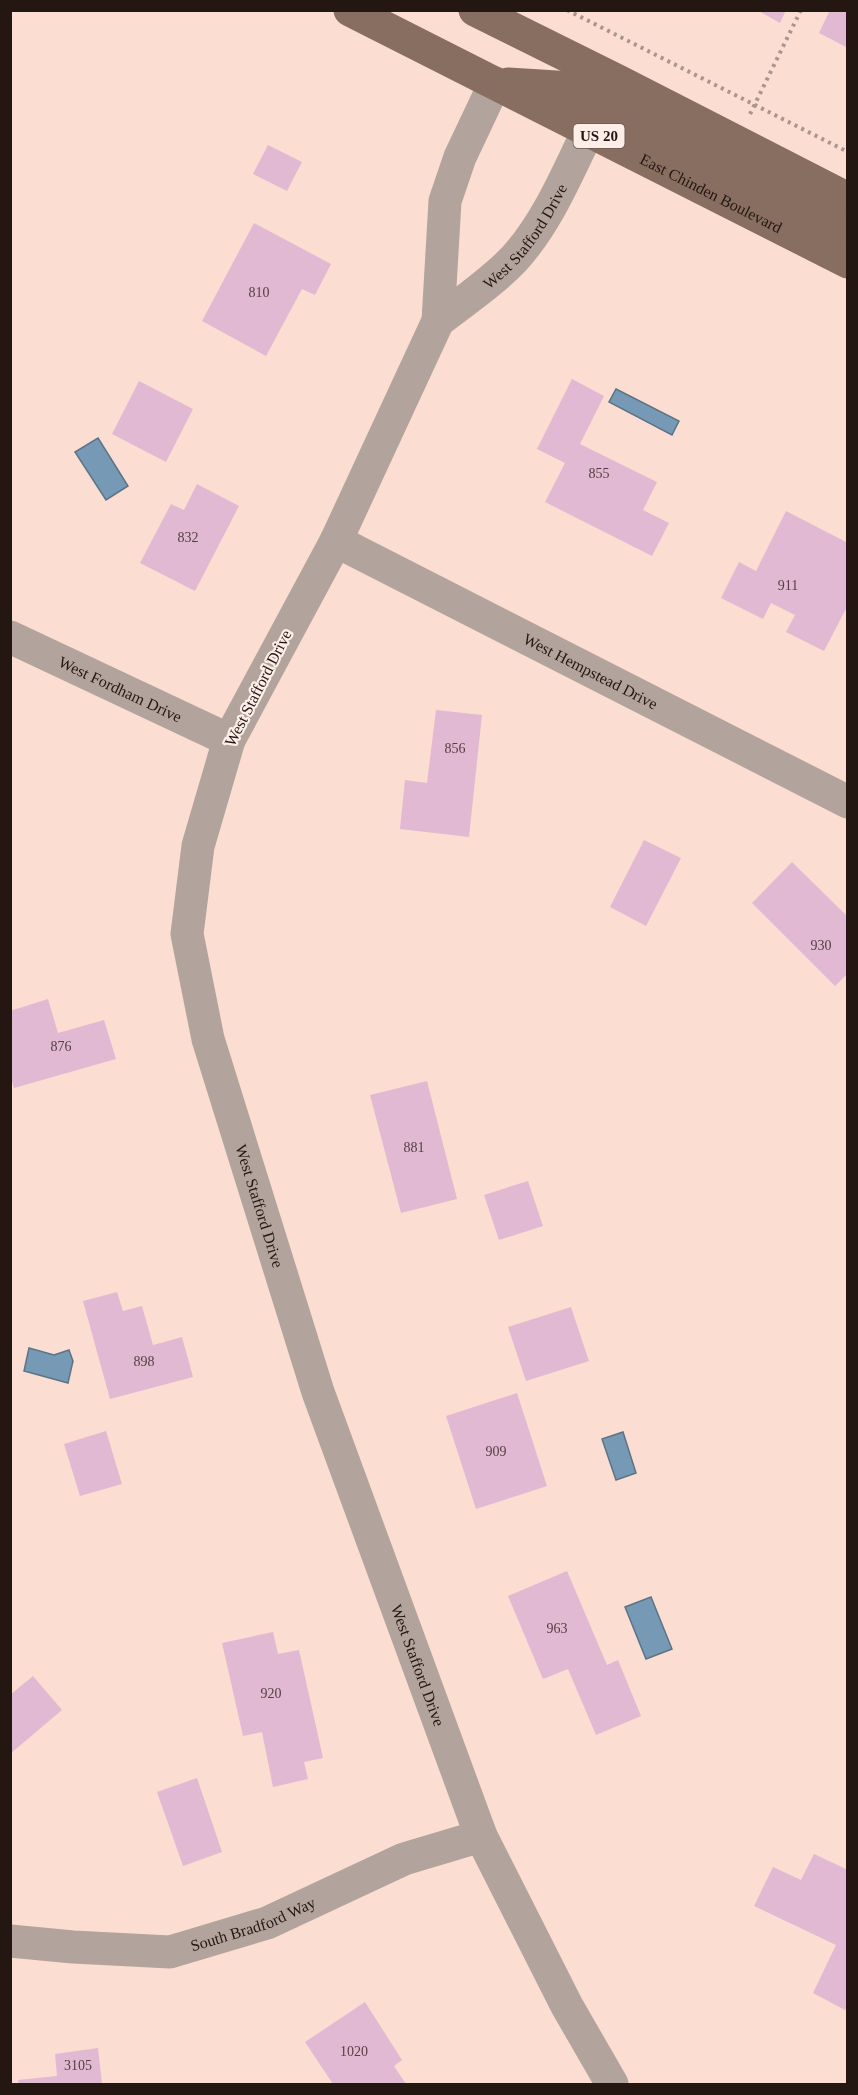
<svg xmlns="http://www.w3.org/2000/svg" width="858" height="2095" viewBox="0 0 858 2095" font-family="'Times New Roman',serif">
  <rect width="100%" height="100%" fill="#fbddd1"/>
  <path fill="#769ab6" stroke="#5d7385" stroke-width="1.5" d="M616 389 679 421 672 435 609 402Z
    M98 438 128 486 106 500 75 452Z
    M29 1348 54 1355 69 1350 73 1361 68 1383 24 1371Z
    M623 1432 636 1473 616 1480 602 1439Z
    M651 1597 672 1649 646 1659 625 1607Z"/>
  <path fill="#e2b9d3" d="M757 10H786L780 23Z
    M830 10H848V48L819 33Z
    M268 145 302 162 287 191 253 174Z
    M254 223 331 264 315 295 302 289 266 356 202 321Z
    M572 379 604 396 580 444 657 482 643 510 669 523 652 556 545 502 565 463 537 449Z
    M139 381 193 409 166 462 112 434Z
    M197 484 239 506 195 591 140 563 171 504 184 510Z
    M786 511 848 543V605L824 651 786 632 795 615 771 603 763 619 721 598 739 562 756 571Z
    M436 710 482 715 469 837 400 829 405 780 427 783Z
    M644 840 681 858 646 926 610 907Z
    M792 862 848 917V973L835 986 752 903Z
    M48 999 58 1033 104 1020 116 1059 14 1088 10 1075V1011Z
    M427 1081 457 1199 401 1213 370 1095Z
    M528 1181 543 1226 499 1240 484 1195Z
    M117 1292 123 1311 142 1306 153 1345 182 1337 193 1377 110 1399 83 1301Z
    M571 1307 589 1361 526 1381 508 1327Z
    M517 1393 547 1486 476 1509 446 1416Z
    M106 1431 122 1484 80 1496 64 1444Z
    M567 1571 607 1665 618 1660 641 1716 596 1735 568 1669 543 1679 508 1596Z
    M273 1632 278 1654 299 1650 323 1758 304 1762 308 1779 273 1787 262 1732 243 1736 222 1643Z
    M33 1676 62 1710 10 1754V1695Z
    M197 1778 222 1852 183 1866 157 1792Z
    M814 1854 848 1870V2005L845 2010 813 1993 836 1945 754 1906 773 1867 801 1880Z
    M365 2002 402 2060 394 2066 406 2084H333L305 2042Z
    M98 2048 102 2084H19L18 2080 57 2076 55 2054Z"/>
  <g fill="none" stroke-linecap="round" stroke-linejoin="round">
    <path stroke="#ac948b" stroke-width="4" stroke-dasharray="3 4.5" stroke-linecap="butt" d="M567 10 848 152
      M750 114 801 10"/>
    <g stroke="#b2a49c" stroke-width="33">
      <path id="s1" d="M495 83 460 157 445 201 438 321 336 541 229 740 198 846 187 934 208 1039 318 1392 481 1836 567 2006 612 2084"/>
      <path id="s2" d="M438 321C464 301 492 282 514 259 547 223 567 174 588 131"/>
      <path id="s3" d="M336 541 848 802"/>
      <path id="s4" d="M10 637 229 740"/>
      <path id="s5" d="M10 1941 73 1947 170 1952 267 1923 404 1859 481 1836"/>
    </g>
    <g stroke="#876e60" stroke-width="33">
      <path id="s6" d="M350 10 848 262"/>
      <path d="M475 10 618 81 848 199"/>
      <path d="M508 84 572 88 848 229"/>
    </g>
  </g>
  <g text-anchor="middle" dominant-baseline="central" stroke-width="4.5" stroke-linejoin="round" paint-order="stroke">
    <g font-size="14" fill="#544042">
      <text x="259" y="292">810</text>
      <text x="599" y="473">855</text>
      <text x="188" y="537">832</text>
      <text x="788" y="585">911</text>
      <text x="455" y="748">856</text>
      <text x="821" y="945">930</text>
      <text x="61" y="1046">876</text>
      <text x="414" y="1147">881</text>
      <text x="144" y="1361">898</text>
      <text x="496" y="1451">909</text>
      <text x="557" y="1628">963</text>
      <text x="271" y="1693">920</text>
      <text x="354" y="2051">1020</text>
      <text x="78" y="2065">3105</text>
    </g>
    <rect fill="#fdeee8" stroke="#655852" stroke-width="1.5" x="573.5" y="124" width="51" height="24" rx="4.5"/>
    <g font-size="15" font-weight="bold" fill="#241712">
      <text x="599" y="136">US 20</text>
    </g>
    <g font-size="16" fill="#241712" stroke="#fdeee8">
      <text stroke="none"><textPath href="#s6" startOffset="405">East Chinden Boulevard</textPath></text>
      <text stroke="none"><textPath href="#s2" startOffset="123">West Stafford Drive</textPath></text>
      <text stroke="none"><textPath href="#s3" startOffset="286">West Hempstead Drive</textPath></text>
      <text transform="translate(258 688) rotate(-63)">West Stafford Drive</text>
      <text stroke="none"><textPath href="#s4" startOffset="122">West Fordham Drive</textPath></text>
      <text stroke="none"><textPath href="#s1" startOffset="1198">West Stafford Drive</textPath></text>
      <text stroke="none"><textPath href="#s1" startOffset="1684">West Stafford Drive</textPath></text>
      <text stroke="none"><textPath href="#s5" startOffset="248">South Bradford Way</textPath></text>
    </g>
  </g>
  <rect width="858" height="2095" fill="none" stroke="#241712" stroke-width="24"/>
</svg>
